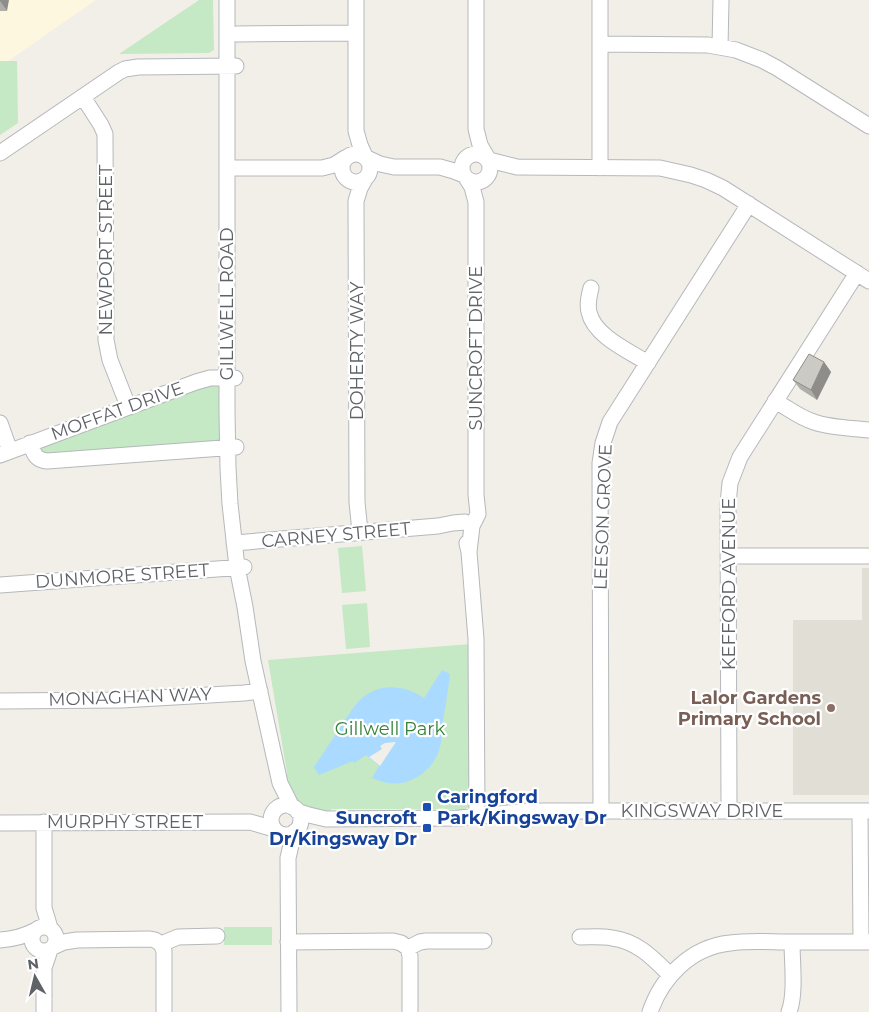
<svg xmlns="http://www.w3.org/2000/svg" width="869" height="1012" viewBox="0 0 869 1012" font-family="Montserrat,sans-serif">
  <rect width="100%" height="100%" fill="#f1efe8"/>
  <path fill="#fef7e0" d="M0 0H96L8 61H0Z"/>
  <path fill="#e1ded6" d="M862 568H869V795H793V620H862Z"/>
  <path fill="#c5e8c5" d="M199 0H213L214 50 209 53 119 54Z
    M0 61H17L18 123 0 135Z
    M213 382 222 387 219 407 222 439 219 441 47 454H44L40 450V447Z
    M362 546 366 591 342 593 338 548Z
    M367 603 370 647 346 649 342 605Z
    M471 644V804C467 809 464 810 458 811L454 809H332L328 812 307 810 295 801 286 780 287 773 268 660Z
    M224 927H272V945H224Z"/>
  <path fill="#aadaff" d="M442 670 450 674C448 689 446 705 443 720 442 729 442 739 440 747 436 764 422 777 406 782 394 785 383 783 372 778L379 766 366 755 354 763 353 761 319 775 314 767C323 754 331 741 340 728 346 719 352 708 360 700 379 682 404 685 424 698Z"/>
  <path fill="#f1efe8" d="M396 742 380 766 369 757 382 749 380 746 385 743Z"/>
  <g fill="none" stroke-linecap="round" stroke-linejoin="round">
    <g stroke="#b5b8bc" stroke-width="17">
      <path id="minor" d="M227 0V412L228 468 230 504 237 567 245 607 253 661 280 783 292 807
        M356 0V131L360 145 365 156
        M476 0V129L480 145 487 157
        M236 34 356 33
        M600 44 708 45 736 50 762 60 777 68 869 126
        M720 47 721 0
        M83 97 101 125 105 134 106 340 110 360 128 406
        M0 153 119 72 125 69 138 67 236 66
        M342 168a14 14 0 1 1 28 0a14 14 0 1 1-28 0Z
        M462 168a14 14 0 1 1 28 0a14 14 0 1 1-28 0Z
        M367 158 380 164 394 167H440L454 171 464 175
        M489 160 517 167 660 168 691 175 706 180 723 188 869 281
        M227 168H322L334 165 345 158
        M600 168V0
        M467 179 472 187 476 202V495L478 514 472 526 469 552
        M591 288C589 296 587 304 589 312 594 336 629 351 648 363
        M775 401C788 408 800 418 814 422 831 428 851 428 869 430
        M0 423 10 451
        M30 443C34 453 35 460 47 461L236 447
        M0 455 196 382 210 378H235
        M360 532 357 502 356 201 360 188 365 179
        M234 543 438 526 453 523 465 522 472 526
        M467 543 469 552 476 639 477 816
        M728 556H869
        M0 585 244 567
        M0 701 122 700 244 693 260 691
        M271 820a15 15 0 1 1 30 0a15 15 0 1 1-30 0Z
        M297 811 309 815 326 819 460 818 528 811H869
        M601 811 600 463 603 443 610 422 749 204
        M729 811 728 504 730 483 740 457 857 273
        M860 811 861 942
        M44 822V908L50 928
        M0 823 250 822 274 829
        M32 939a12 12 0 1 1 24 0a12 12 0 1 1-24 0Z
        M580 937C591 937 602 936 612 938 637 941 653 958 670 975
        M0 940C13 939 23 937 34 931
        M288 942 393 941 401 943 408 948 420 942 426 941H484
        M161 944 164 951V1012
        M161 944 178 937 217 936
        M53 947 64 942 77 940 150 939 155 940 161 944
        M408 948 410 956V1012
        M44 1012V968L50 950
        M289 1012 288 858 294 832
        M650 1012C662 977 691 947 730 943 750 940 771 942 792 942 818 942 843 942 869 942
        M789 1012C796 993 792 963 792 942"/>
    </g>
    <use href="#minor" stroke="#fff" stroke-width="15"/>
  </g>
  <path fill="#afaea9" d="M0 0 7 11H0Z
    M824 362 831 372 817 400 800 389 793 380Z"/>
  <path fill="#8f8d8a" d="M0 0H9L7 11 0 1Z
    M824 362 831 372 817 400 811 390Z"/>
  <path fill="#cccac5" stroke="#8f8d8a" d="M809 354 824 362 811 390 793 380Z"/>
  <circle fill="#8d6e63" stroke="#fff" stroke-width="2" cx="831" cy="708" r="5"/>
  <g fill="#1a4fb4" stroke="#fff" stroke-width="2">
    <rect x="422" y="802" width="10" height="10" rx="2.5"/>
    <rect x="422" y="823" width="10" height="10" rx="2.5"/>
  </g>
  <g text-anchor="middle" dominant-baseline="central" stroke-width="4.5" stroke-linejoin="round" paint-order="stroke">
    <g font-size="18" fill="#5f6368" stroke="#fff">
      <text transform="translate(106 250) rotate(-90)">NEWPORT STREET</text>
      <text transform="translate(227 304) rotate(-90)">GILLWELL ROAD</text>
      <text transform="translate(476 348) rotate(-90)">SUNCROFT DRIVE</text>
      <text transform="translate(357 351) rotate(-90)">DOHERTY WAY</text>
      <text transform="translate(117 411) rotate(-20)">MOFFAT DRIVE</text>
      <text transform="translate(603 517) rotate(-88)">LEESON GROVE</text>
      <text transform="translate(336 535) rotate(-5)">CARNEY STREET</text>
      <text transform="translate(122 576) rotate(-4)">DUNMORE STREET</text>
      <text transform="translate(729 584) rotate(-90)">KEFFORD AVENUE</text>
      <text transform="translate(130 697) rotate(-2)">MONAGHAN WAY</text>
      <text x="702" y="811">KINGSWAY DRIVE</text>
      <text x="125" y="822">MURPHY STREET</text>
    </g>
    <g font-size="18" font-weight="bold" fill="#785e54" stroke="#fff" text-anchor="end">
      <text x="821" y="698">Lalor Gardens<tspan x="821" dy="21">Primary School</tspan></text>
    </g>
    <g font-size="18" fill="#348238" stroke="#fff">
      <text x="390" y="729">Gillwell Park</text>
    </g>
    <g font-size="18" font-weight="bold" fill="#164399" stroke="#fff" text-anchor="start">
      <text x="437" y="797">Caringford<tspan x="437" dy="21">Park/Kingsway Dr</tspan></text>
      <text x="417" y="818" text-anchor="end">Suncroft<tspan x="417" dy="21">Dr/Kingsway Dr</tspan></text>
    </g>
  </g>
  <g transform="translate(35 977) rotate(352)" stroke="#ffffff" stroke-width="4" paint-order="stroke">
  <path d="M0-4L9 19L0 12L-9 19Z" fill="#5f6368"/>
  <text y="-8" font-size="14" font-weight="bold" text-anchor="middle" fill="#5f6368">N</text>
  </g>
</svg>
